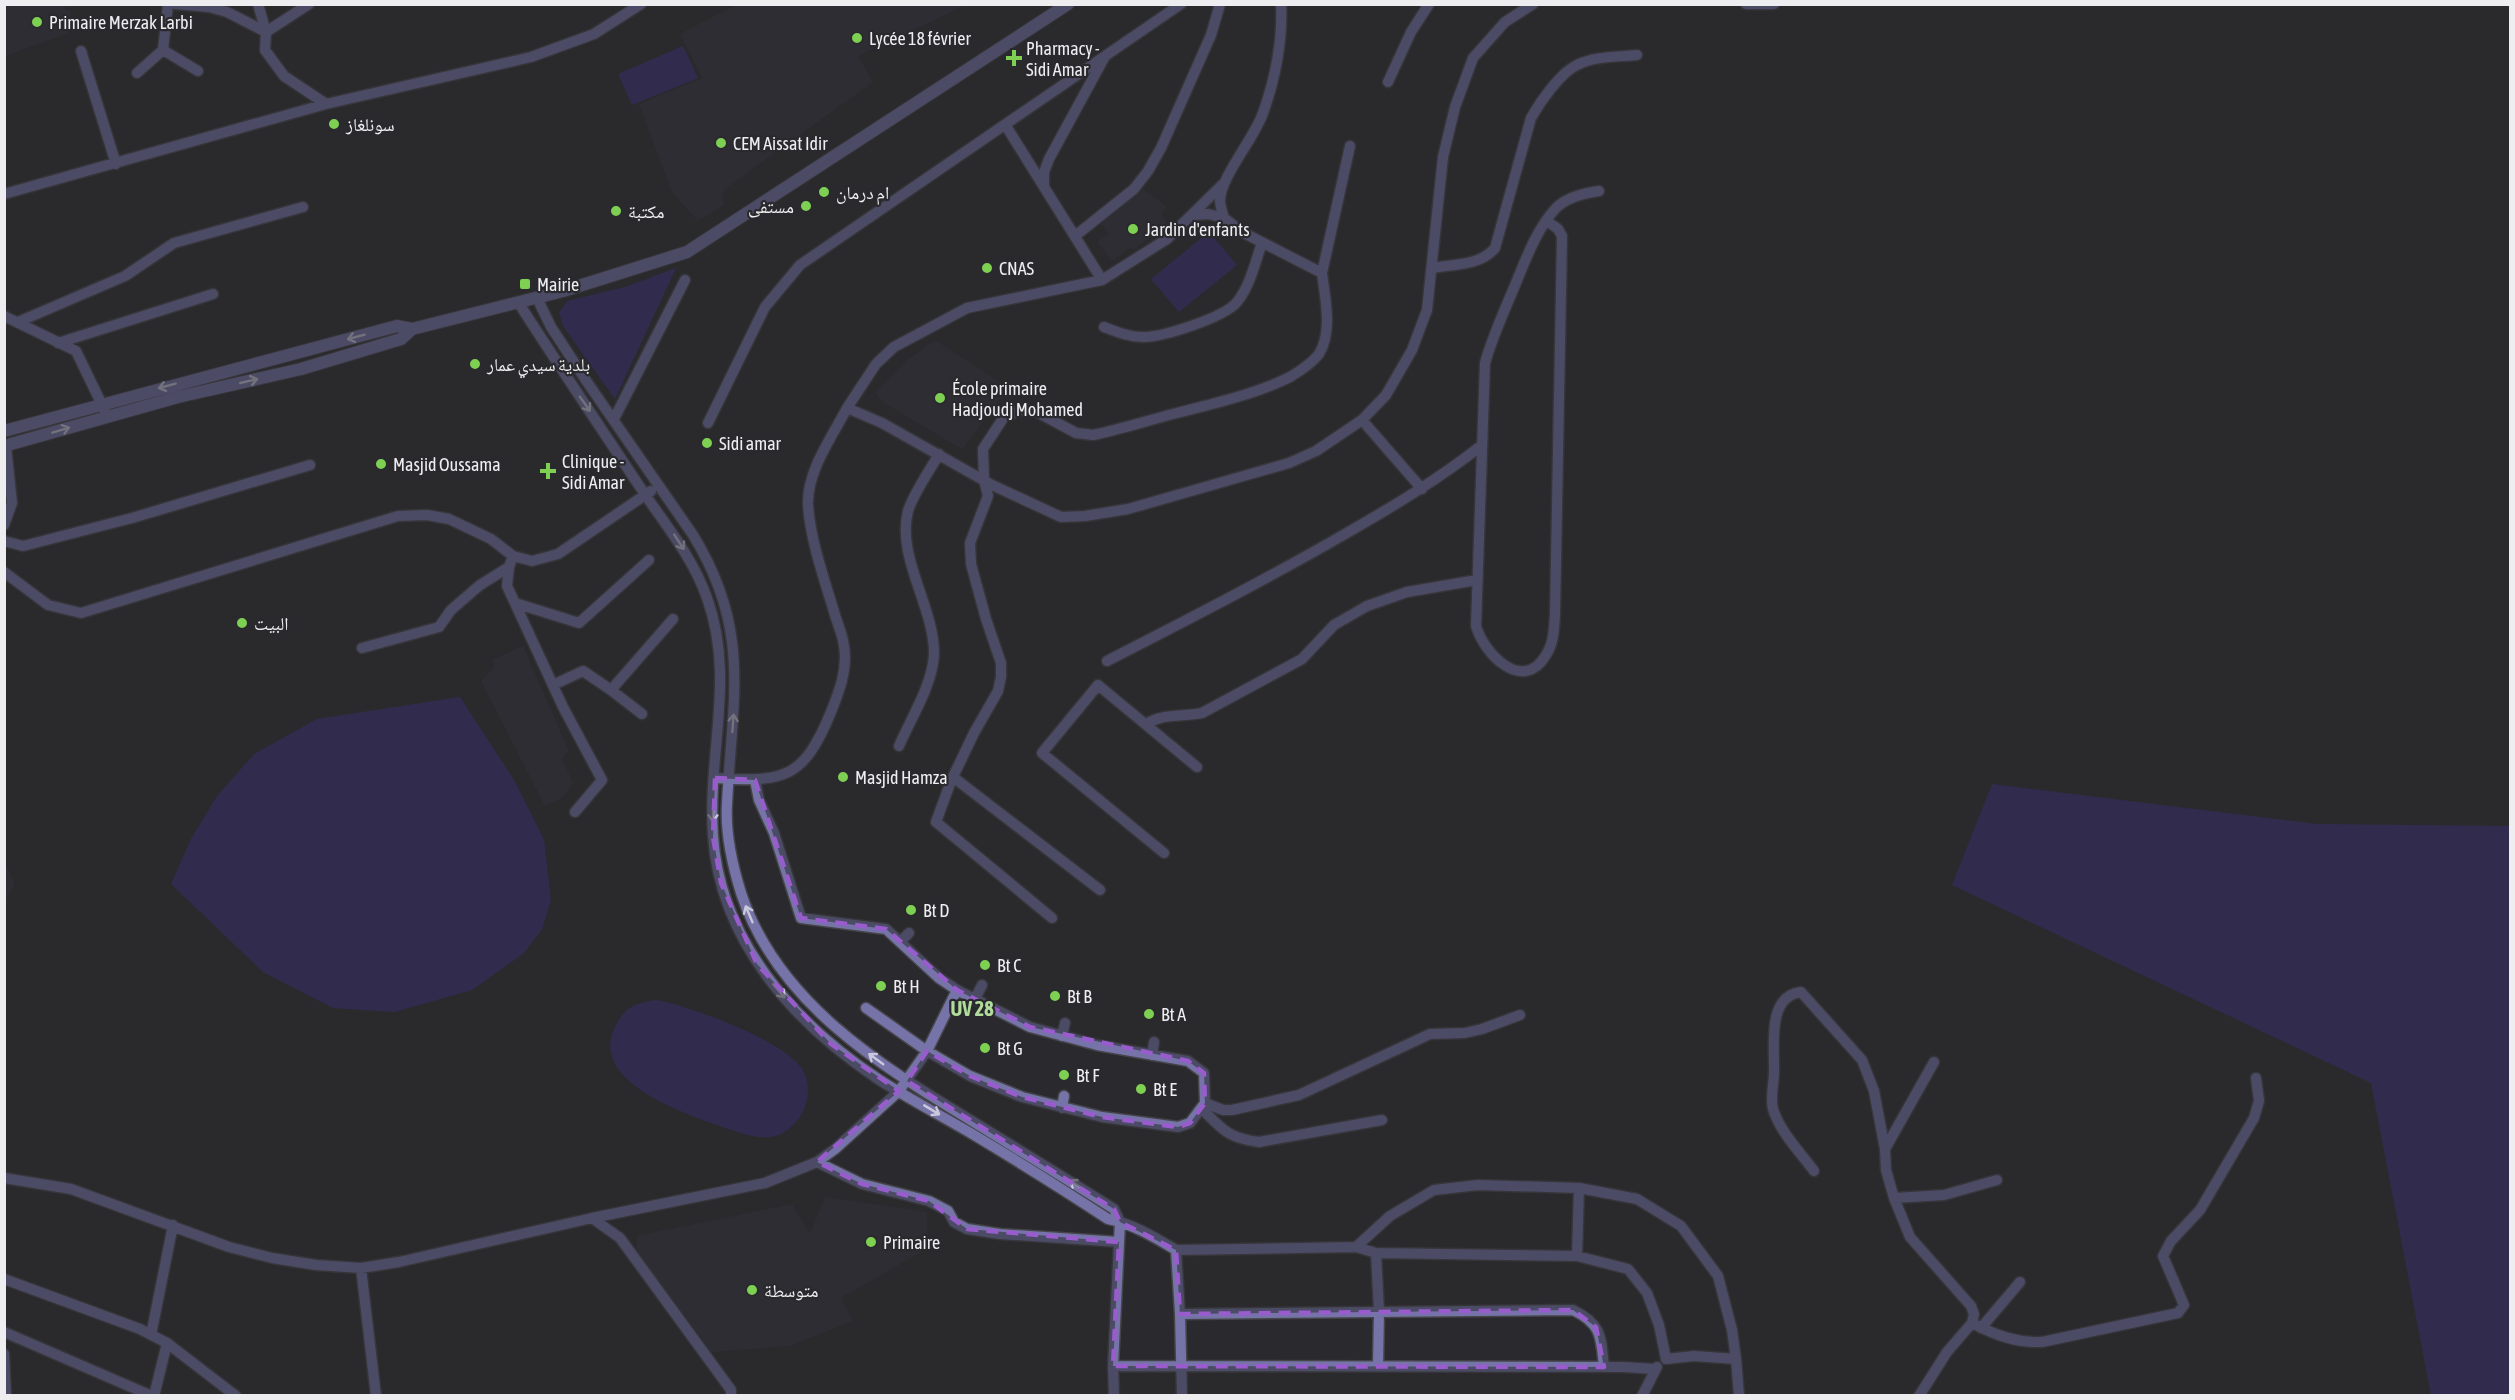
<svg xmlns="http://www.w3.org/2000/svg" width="2515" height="1400" viewBox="0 0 2515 1400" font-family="'Asap Condensed','Noto Naskh Arabic',sans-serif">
  <rect width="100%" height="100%" fill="#2a2a2e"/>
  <path fill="#31313b" d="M738 4H966V5L858 56 873 82 733 183 723 192 724 205 698 221 672 192 639 104 702 78 680 34Z
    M4 5H65V10L71 11 69 33 5 56Z
    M1143 189 1167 207 1162 213 1167 224 1135 249 1130 247 1112 261 1097 242 1109 234 1101 224Z
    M935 340 1009 388 962 449 884 403 875 393 909 359Z
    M523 646 569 751 562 758 573 783 562 798 545 806 481 681 494 667 493 659Z
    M5 866 8 869 15 885 5 900Z
    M825 1197 927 1212 928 1248 841 1298 853 1321 790 1346 712 1352 637 1251V1236L792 1204 810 1234Z"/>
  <path fill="#3a2e77" d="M683 46 698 78 632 105 618 74Z
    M1209 232 1237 265 1179 312 1151 279Z
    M676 268 615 399 563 326 559 313 567 301 625 287Z
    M460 697 514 780 544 840 551 900 542 929 524 953 472 990 394 1012 333 1008 263 972 171 884 191 839 217 796 254 754 317 719Z
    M1992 784 2317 824 2510 826V1395H2431L2371 1083 1952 885Z
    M656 1000C689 1006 784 1040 802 1069 816 1092 804 1122 781 1134 766 1141 746 1135 732 1130 695 1117 589 1085 614 1029 625 1007 632 1004 656 1000Z"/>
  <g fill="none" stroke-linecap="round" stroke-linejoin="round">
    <g stroke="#454549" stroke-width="13">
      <path id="minor" d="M175 4 209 7 227 12 266 32
        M258 4 266 32
        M309 4 266 32 265 50 284 76 326 104
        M1746 4H1774
        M163 50 198 71
        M81 51 116 164
        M137 73 163 50 168 4
        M1388 82 1411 32 1429 4
        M1006 126 1102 280
        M1044 186V172L1049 159 1104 58
        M4 194 326 104 531 57 594 34 641 4
        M1194 215 1208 214 1224 218C1222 212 1220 205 1220 200 1221 176 1254 139 1263 113 1275 80 1283 40 1281 4
        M1547 221 1558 229 1562 236 1555 614C1554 628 1554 643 1546 655 1523 694 1484 654 1476 626L1485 363C1492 338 1503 314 1513 290 1525 262 1535 231 1556 208 1566 198 1585 193 1599 191
        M1075 236 1134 189 1148 171 1161 148 1211 35 1220 4
        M1433 268C1454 264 1480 266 1495 248L1531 118C1540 102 1560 73 1577 65 1594 56 1619 57 1637 55
        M1322 273 1350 146
        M537 298 551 327 587 382 693 535C752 631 732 699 727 804 725 834 732 864 741 893 777 1002 878 1064 972 1121 1019 1150 1067 1179 1114 1209L1120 1222 1113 1366 1114 1396
        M518 302C559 366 602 430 644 493 667 527 693 558 707 598 736 678 707 754 713 836 720 941 794 1023 878 1079 909 1099 942 1116 974 1135 1019 1162 1064 1190 1108 1219 1133 1224 1154 1237 1176 1250L1180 1314 1182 1396
        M4 316 76 351 105 411
        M18 322 125 276 174 243 303 207
        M1104 327C1117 332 1129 337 1143 337 1164 337 1225 317 1237 302 1250 286 1255 263 1262 243
        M58 343 213 294
        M847 408 876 364 894 347 967 308 1102 280 1167 239 1223 184
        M614 419 685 280
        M1362 420 1422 489
        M708 423 765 307 800 265 1181 4
        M4 525 12 503 6 446
        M4 541 23 546 132 518 310 465
        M513 556 509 567 507 586 563 707 602 780 575 812
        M4 572 48 605 81 613 398 516 427 515 449 519 491 539 513 556 532 561 558 554 651 491
        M515 603 579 623 649 560
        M362 648 439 627 451 610 480 585 509 567
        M1107 661C1187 620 1267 579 1345 534 1392 507 1439 479 1482 445
        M553 685 583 671 611 690 673 619
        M611 690 642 714
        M1146 724C1164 713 1182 717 1202 713L1302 659 1334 625 1367 606 1407 592 1477 580
        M899 746C911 718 932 686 934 655 935 608 896 557 908 511 913 494 930 470 939 454
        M953 777 1100 890
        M715 778C784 782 803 780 831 712 839 692 848 669 844 646 843 636 838 625 835 615 825 581 810 540 808 504 807 471 832 437 847 408L882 423 992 485 1061 517 1085 516 1128 509 1289 463 1316 451 1362 420 1386 395 1412 350 1427 310 1443 157 1455 107 1473 58 1505 22 1533 4
        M755 780 759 800 774 833 801 918 886 929 939 978 957 990
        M1164 853 1042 753 1098 685 1197 767
        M1052 918 936 822 951 781 974 733 998 691 1001 677V663L986 619 971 564 970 543 988 496 984 480 983 449 1004 417 1023 409 1037 412 1076 433 1093 435C1122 429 1149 420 1177 413 1215 403 1256 394 1290 377 1300 371 1312 363 1319 354 1333 331 1325 298 1322 273L1242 232 1224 218
        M900 942 909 933
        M975 999 982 985
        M1062 1036 1065 1023
        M1152 1055 1154 1042
        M1205 1103 1223 1110H1232L1299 1095 1430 1034 1465 1033 1482 1029 1520 1015
        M1062 1108 1064 1096
        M1202 1109C1223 1130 1228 1138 1259 1142L1382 1120
        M1885 1149 1934 1062
        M817 1162 862 1184 929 1201 948 1211 954 1222 967 1229 1000 1234 1119 1242
        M1814 1171C1800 1152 1780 1132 1773 1109 1770 1098 1774 1083 1774 1072 1775 1048 1766 996 1801 992L1862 1060 1874 1091 1885 1149 1886 1170 1894 1198 1910 1237 1971 1306 1974 1314 1972 1323 1947 1352 1919 1396
        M4 1178 71 1189 229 1247 272 1258 316 1265 361 1268 399 1262 592 1218 765 1183 817 1162 835 1149 899 1091 927 1051 970 1076 1022 1097 1102 1117 1178 1127 1190 1123 1205 1103 1204 1073 1188 1061 1097 1045 1030 1027 957 990 927 1051 866 1008
        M1894 1198 1944 1195 1997 1180
        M592 1218 620 1238 731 1390V1396
        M1356 1247 1390 1216 1434 1190 1478 1185 1579 1188 1637 1199 1681 1226 1718 1276 1732 1330 1736 1359
        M1176 1250 1356 1247 1376 1253 1577 1256 1628 1269 1647 1293 1659 1325 1666 1359 1694 1356 1736 1359 1739 1396
        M1376 1253 1379 1311 1378 1365
        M1577 1256 1579 1188
        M361 1268 376 1396
        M4 1279 140 1329 167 1343 236 1396
        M1180 1314 1573 1310C1602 1324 1601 1337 1604 1367
        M1972 1323C1995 1335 2016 1343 2042 1342L2178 1313 2184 1305 2163 1256 2171 1241 2200 1210 2254 1118 2259 1101 2256 1078
        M1981 1328 2020 1282
        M4 1332 152 1396
        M151 1335 173 1225
        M4 1354 6 1396
        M1113 1366 1623 1367 1655 1369
        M154 1396 167 1343
        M1642 1396 1657 1367"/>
    </g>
    <g stroke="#454549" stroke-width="14">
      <path id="tertiary" d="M4 431 397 326 412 329
        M4 446 178 397 301 369 401 339 412 329 563 291 687 252 1068 4"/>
    </g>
    <use href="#minor" stroke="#7673a9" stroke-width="10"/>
    <use href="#tertiary" stroke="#7673a9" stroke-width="12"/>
  </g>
  <defs><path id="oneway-shaft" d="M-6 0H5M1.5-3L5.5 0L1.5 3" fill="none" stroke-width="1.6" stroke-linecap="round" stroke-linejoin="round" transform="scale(1.5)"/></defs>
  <g stroke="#cac9db">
    <use href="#oneway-shaft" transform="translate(356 337) rotate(165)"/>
    <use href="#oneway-shaft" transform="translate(249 381) rotate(-13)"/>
    <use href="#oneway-shaft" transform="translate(167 386) rotate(165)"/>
    <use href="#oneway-shaft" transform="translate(585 404) rotate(55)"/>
    <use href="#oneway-shaft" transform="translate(61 430) rotate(-17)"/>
    <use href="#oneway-shaft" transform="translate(679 542) rotate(57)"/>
    <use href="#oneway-shaft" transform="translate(733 723) rotate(-86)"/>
    <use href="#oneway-shaft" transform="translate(713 813) rotate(91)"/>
    <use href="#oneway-shaft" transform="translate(749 914) rotate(-113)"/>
    <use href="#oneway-shaft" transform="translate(779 991) rotate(49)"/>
    <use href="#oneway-shaft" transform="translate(876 1059) rotate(-144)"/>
    <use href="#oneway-shaft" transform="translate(932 1110) rotate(31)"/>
    <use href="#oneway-shaft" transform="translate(1077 1185) rotate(-147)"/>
  </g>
  <path d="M0 0H2515V1400H0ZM715 778 755 780 801 918 886 929 957 990 1030 1027 1188 1061 1204 1073 1205 1103 1190 1123 1178 1127 1102 1117 1022 1097 970 1076 927 1051 907 1081 1114 1209 1120 1222 1176 1250 1180 1314 1573 1310 1596 1327 1604 1367 1113 1366 1119 1242 967 1229 929 1201 862 1184 817 1162 899 1091 831 1044 757 964 721 883 713 837Z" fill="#2a2a2e" fill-opacity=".55" fill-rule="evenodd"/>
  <path fill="none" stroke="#985ccc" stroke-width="4.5" stroke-dasharray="12 8" stroke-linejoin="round" d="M715 778 755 780 801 918 886 929 957 990 1030 1027 1188 1061 1204 1073 1205 1103 1190 1123 1178 1127 1102 1117 1022 1097 970 1076 927 1051 907 1081 1114 1209 1120 1222 1176 1250 1180 1314 1573 1310 1596 1327 1604 1367 1113 1366 1119 1242 967 1229 929 1201 862 1184 817 1162 899 1091 831 1044 757 964 721 883 713 837Z"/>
  <g fill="#7ed053" stroke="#2a2a2e" stroke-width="2">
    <circle cx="37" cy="22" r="6"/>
    <circle cx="857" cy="38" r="6"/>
    <path d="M1011 49h6v6h6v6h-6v6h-6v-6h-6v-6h6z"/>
    <circle cx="334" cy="124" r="6"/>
    <circle cx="721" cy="143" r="6"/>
    <circle cx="824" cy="192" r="6"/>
    <circle cx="806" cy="206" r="6"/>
    <circle cx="616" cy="211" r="6"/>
    <circle cx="1133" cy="229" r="6"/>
    <circle cx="987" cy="268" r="6"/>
    <rect x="519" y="278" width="12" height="12" rx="3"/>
    <circle cx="475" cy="364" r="6"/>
    <circle cx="940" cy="398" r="6"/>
    <circle cx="707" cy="443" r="6"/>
    <circle cx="381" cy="464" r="6"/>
    <path d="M545 462h6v6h6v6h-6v6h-6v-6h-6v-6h6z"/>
    <circle cx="242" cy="623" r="6"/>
    <circle cx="843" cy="777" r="6"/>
    <circle cx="911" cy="910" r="6"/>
    <circle cx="985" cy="965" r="6"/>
    <circle cx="881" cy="986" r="6"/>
    <circle cx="1055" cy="996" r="6"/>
    <circle cx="1149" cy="1014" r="6"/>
    <circle cx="985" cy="1048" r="6"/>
    <circle cx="1064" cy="1075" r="6"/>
    <circle cx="1141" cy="1089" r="6"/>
    <circle cx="871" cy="1242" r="6"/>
    <circle cx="752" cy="1290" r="6"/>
  </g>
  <g text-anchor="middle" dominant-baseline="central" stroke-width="4.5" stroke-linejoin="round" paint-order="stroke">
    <g font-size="18" fill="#eeeef1" stroke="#2a2a2e" text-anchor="start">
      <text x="49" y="22">Primaire Merzak Larbi</text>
      <text x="869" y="38">Lycée 18 février</text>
      <text x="1026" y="48">Pharmacy -<tspan x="1026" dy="21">Sidi Amar</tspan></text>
      <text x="346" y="124">سونلغاز</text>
      <text x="733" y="143">CEM Aissat Idir</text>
      <text x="836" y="192">ام درمان</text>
      <text x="794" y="206" text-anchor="end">مستفى</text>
      <text x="628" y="211">مكتبة</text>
      <text x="1145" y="229">Jardin d'enfants</text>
      <text x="999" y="268">CNAS</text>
      <text x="537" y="284">Mairie</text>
      <text x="487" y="364">بلدية سيدي عمار</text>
      <text x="952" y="388">École primaire<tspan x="952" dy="21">Hadjoudj Mohamed</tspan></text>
      <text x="719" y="443">Sidi amar</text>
      <text x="562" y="461">Clinique -<tspan x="562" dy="21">Sidi Amar</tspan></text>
      <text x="393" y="464">Masjid Oussama</text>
      <text x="254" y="623">البيت</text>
      <text x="855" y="777">Masjid Hamza</text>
      <text x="923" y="910">Bt D</text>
      <text x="997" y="965">Bt C</text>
      <text x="893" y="986">Bt H</text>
      <text x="1067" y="996">Bt B</text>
      <text x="1161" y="1014">Bt A</text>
      <text x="997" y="1048">Bt G</text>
      <text x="1076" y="1075">Bt F</text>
      <text x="1153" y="1089">Bt E</text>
      <text x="883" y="1242">Primaire</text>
      <text x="764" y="1290">متوسطة</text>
    </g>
    <g font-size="20" font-weight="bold" fill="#b0dd9c" stroke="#2a2a2e">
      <text x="972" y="1008">UV 28</text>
    </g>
  </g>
  <rect width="2515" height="1400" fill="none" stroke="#eeeef1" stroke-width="12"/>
</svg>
